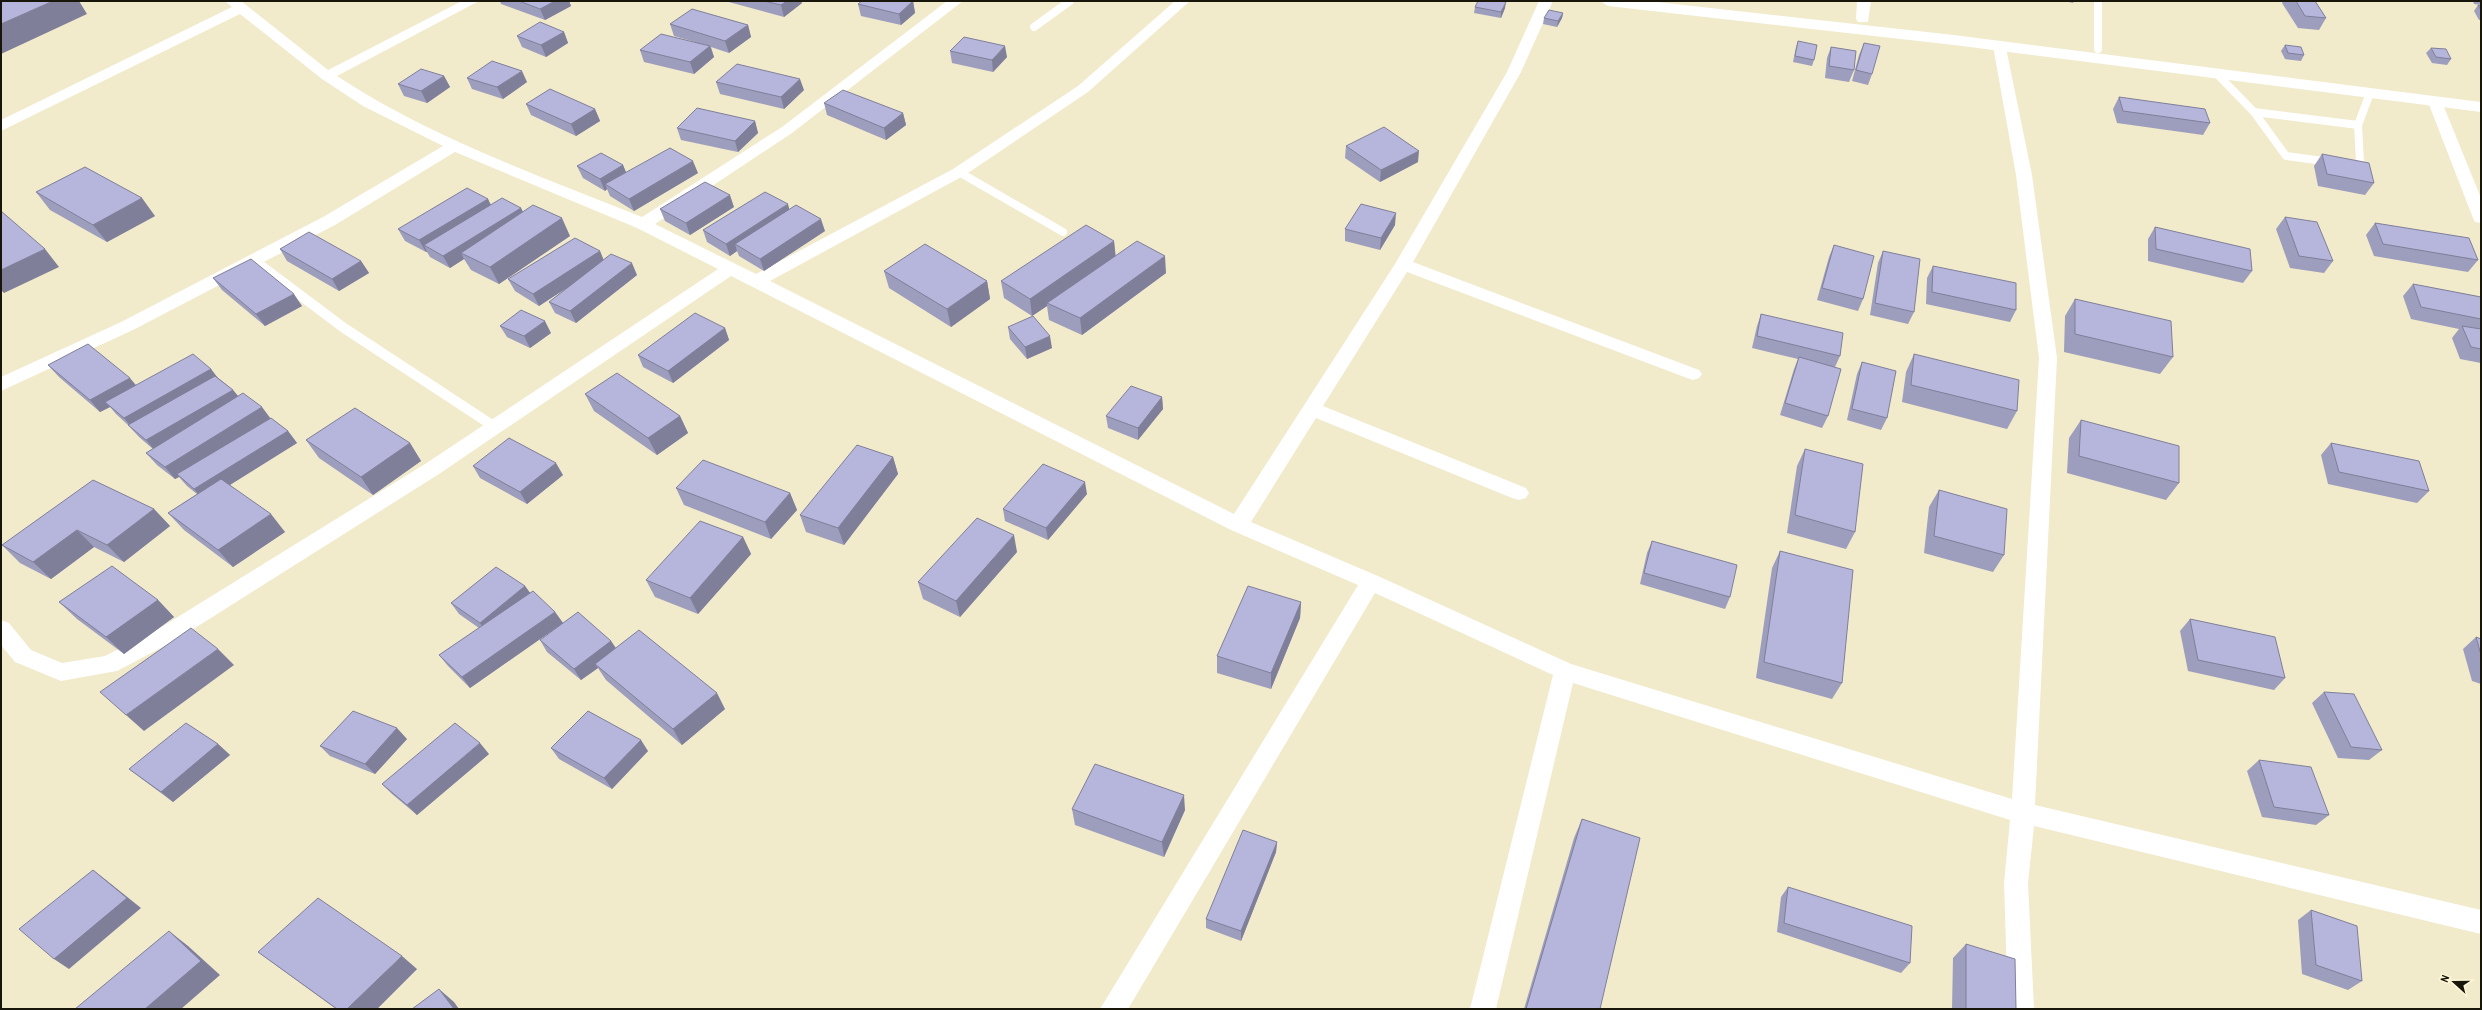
<svg xmlns="http://www.w3.org/2000/svg" width="2482" height="1010" viewBox="0 0 2482 1010" font-family="'Archivo Narrow',sans-serif">
  <rect width="100%" height="100%" fill="#f1eacb"/>
  <g fill="none" stroke-linecap="round" stroke-linejoin="round">
    <path stroke="#fff" stroke-width="8" d="M2098 1V49
      M1034 27 1070 1
      M2217 74 2254 112 2358 125 2370 93
      M2254 112 2286 156 2331 162
      M2349 165H2356L2360 162 2358 125
      M959 172 1063 232
      M253 260 261 266"/>
    <path stroke="#fff" stroke-width="10" d="M260 265 344 328 495 427"/>
    <path fill="#fff" fill-rule="evenodd" d="M225 1H241L328 70 462 1H479L337 76C431 138 538 175 642 217L782 127 947 1H963L792 133 655 224 756 274 953 169 1078 86 1175 1H1190L1088 92 965 175 770 281 1234 514 1395 264 1507 72 1539 1H1553L1521 72 1413 262 1699 370 1702 374 1699 378 1693 380 1687 378 1407 272 1323 406 1526 488 1529 493 1526 498 1519 500 1512 498 1316 418 1251 522 1378 576 1571 664 2012 799 2039 358 2016 175 1993 46 2000 42 2005 43 2032 175 2057 358 2035 805 2481 910V934L2034 826 2028 883 2034 1009H2008L2004 883 2010 820 1573 683 1496 1009H1470L1553 675 1375 593 1128 1009H1100L1358 585 1231 530 731 276 439 474 176 640 117 671 61 681 15 662 1 645V620L9 623 31 650 62 663 105 656 160 628 425 464 718 269 637 228 455 152 335 225 133 330 1 391V377L121 322 323 217 443 146 363 106 322 79 240 14 1 131V120L232 7Z
      M1857 1H1871L1868 22H1858L1856 19Z
      M2435 98 2442 102 2481 198V223L2475 222 2473 218 2428 102Z"/>
    <path fill="#fff" fill-rule="evenodd" d="M1600 1H1648L1954 35 2481 102V112L1954 45 1608 6Z"/>
  </g>
  <path fill="#9d9dbd" d="M500 1H569L571 6 545 20 501 4Z
    M725 1H801L802 3 784 17Z
    M913 1 915 13 901 25 861 16 858 4Z
    M2064 1H2074L2073 3Z
    M2283 1H2315L2326 18 2319 30 2298 28 2282 3Z
    M2473 1H2481V5L2474 4Z
    M2478 5 2481 6V20H2479L2474 11Z
    M1475 7 1505 8 1501 18 1474 13Z
    M1563 13 1562 18 1557 27 1543 24 1544 18Z
    M670 24 748 25 751 37 729 53 711 47 714 57 694 74 644 62 640 50 695 42 674 36Z
    M564 32 568 43 546 57 522 47 517 36Z
    M1798 41 1814 60 1812 66 1793 62 1796 47Z
    M1864 43 1872 74 1868 85 1852 81 1859 55Z
    M2285 45 2304 55 2301 61 2285 59 2281 51Z
    M1831 47 1854 70 1849 82 1825 78 1827 58Z
    M2431 48 2451 59 2447 65 2432 63 2426 53Z
    M950 51 1007 57 993 72 952 63Z
    M444 76 450 87 427 103 404 96 398 84Z
    M467 78 527 82 503 99 472 89Z
    M716 82 804 90 784 109 720 94Z
    M2119 97 2210 123 2203 135 2117 123 2113 109Z
    M824 103 903 113 906 125 886 140 827 115Z
    M526 104 595 109 600 121 576 136 531 115Z
    M755 121 758 133 738 152 681 140 677 128Z
    M1346 146 1418 162 1380 182 1345 158Z
    M2322 154 2374 183 2365 195 2318 186 2314 166Z
    M623 165 626 173H698L634 211 610 196 607 189 605 191 583 178 577 166Z
    M36 192 155 216 107 242 50 210Z
    M488 199 490 205 521 208 523 212 570 236 499 284 471 270 464 259 450 268 430 257 427 252H426L405 241 398 229Z
    M734 207 690 235 665 221 660 209Z
    M789 209 825 231 764 271 739 256 737 251 730 256 707 242 703 230Z
    M2285 217 2333 261 2324 273 2290 268 2276 229Z
    M2375 223 2478 260 2468 272 2374 256 2366 235Z
    M1395 225 1380 250 1345 241V229Z
    M2155 227 2252 271 2243 283 2148 261V239Z
    M1114 241 1115 256 1166 273 1082 335 1049 320 1047 306 1032 316 1004 298 1001 281Z
    M1834 245 1863 299 1858 311 1817 300 1829 257Z
    M280 249 361 261 369 273 339 291 287 261Z
    M600 251 603 260 637 275 576 323 555 313 549 302 565 289 539 306 515 291 508 279Z
    M1883 251 1914 312 1908 324 1870 315 1878 263Z
    M1933 266 2016 310 2010 322 1926 304 1927 278Z
    M884 271 987 281 990 299 951 327 889 288Z
    M213 278 302 306 265 326 222 290Z
    M2413 284 2481 297V363L2460 359 2452 338 2459 329 2411 319 2403 296Z
    M2075 299 2173 357 2160 374 2064 352 2065 316Z
    M1761 314 1840 356 1835 367 1828 416 1822 428 1780 415 1794 369 1798 359 1752 348 1757 326Z
    M500 326 551 333 530 348 507 337Z
    M1008 327 1052 348 1027 359 1010 339Z
    M725 328 729 340 673 383 643 367 638 355Z
    M1914 354 2017 411 2007 429 1902 402 1906 372Z
    M1862 362 1887 418 1881 430 1847 420 1857 374Z
    M48 365 136 385 211 369 217 377 233 390 238 396 288 431 297 443 230 485 285 532 233 567 184 530 168 513 197 494 187 486 179 477 175 479 157 465 146 453 153 449 139 437 128 425 116 414 110 407 100 412 59 377Z
    M585 394 680 416 688 433 657 455 594 411Z
    M1162 397 1163 409 1138 440 1108 428 1106 416Z
    M2081 420 2179 483 2166 500 2067 473 2069 438Z
    M306 440 410 443 421 461 373 495 319 458Z
    M2331 443 2429 491 2417 503 2328 484 2321 455Z
    M1805 449 1855 532 1846 549 1787 533 1797 466Z
    M893 457 898 474 844 545 806 532 800 515Z
    M473 466 563 475 527 504 480 478Z
    M676 488 790 493 797 510 771 539 684 505Z
    M1939 490 2004 555 1993 572 1924 553 1929 507Z
    M1087 494 1048 540 1005 521 1003 509Z
    M154 509 170 526 124 562 94 547 51 579 20 563 2 545Z
    M743 537 751 554 698 614 655 597 646 580Z
    M1652 541 1730 597 1725 609 1640 584 1647 553Z
    M1780 551 1842 683 1832 699 1756 678 1772 568Z
    M1017 552 960 617 923 599 918 582Z
    M525 586 530 593 555 612 563 623 470 688 448 666 439 655 479 628 459 614 451 603Z
    M158 600 174 617 124 654 77 619 59 602Z
    M1301 602 1300 618 1271 689 1217 673V656Z
    M2190 619 2285 678 2274 690 2188 671 2180 631Z
    M2476 637 2481 639V684L2472 681 2463 649Z
    M540 640 611 641 616 648 725 709 682 745 606 680 598 668 581 680 547 652Z
    M2324 692 2382 750 2369 760 2338 758 2312 703Z
    M407 739 375 774 330 756 320 746Z
    M218 744 230 755 173 802 142 779 129 769Z
    M551 748 648 751 612 789 559 759Z
    M489 754 417 815 392 794 382 784Z
    M2259 760 2329 815 2316 825 2262 817 2247 771Z
    M1072 809 1185 810 1164 857 1075 825Z
    M1582 819 1600 1009H1524L1574 838Z
    M1277 842 1276 852 1241 941 1206 928V919Z
    M1788 887 1910 963 1901 973 1777 932 1781 897Z
    M2311 910 2362 981 2348 990 2302 974 2298 920Z
    M1966 944 2016 1009H1952L1953 958Z
    M258 952 417 969 377 1009H336Z"/>
  <path fill="#7f7f9a" d="M53 1H79L87 14 1 54V24Z
    M555 1H569L571 6 545 20 540 9Z
    M787 1H801L802 3 784 17 781 5Z
    M913 1 915 13 901 25 899 14Z
    M1506 2 1505 8 1501 18V12Z
    M1563 13 1562 18 1557 27 1558 21Z
    M748 25 751 37 729 53 725 41Z
    M564 32 568 43 546 57 541 45Z
    M710 46 714 57 694 74 690 62Z
    M1005 46 1007 57 993 72 992 60Z
    M522 71 527 82 503 99 497 87Z
    M444 76 450 87 427 103 421 91Z
    M800 79 804 90 784 109 781 97Z
    M595 109 600 121 576 136 571 124Z
    M903 113 906 125 886 140 884 128Z
    M755 121 758 133 738 152 735 141Z
    M1419 151 1418 162 1380 182 1381 170Z
    M693 161 698 173 634 211 629 199Z
    M623 165 628 177 605 184 607 189 605 191 600 179Z
    M730 195 734 207 690 235 686 223Z
    M142 198 155 216 107 242 93 225Z
    M488 199 494 211 424 245 427 252H426L419 240Z
    M788 204 791 216 735 244 737 251 730 256 726 244Z
    M521 208 527 220 461 253 464 259 450 268 443 256Z
    M1396 213 1395 225 1380 250 1381 238Z
    M562 218 570 236 499 284 490 267Z
    M821 219 825 231 764 271 760 259Z
    M1114 241 1116 259 1047 303V306L1032 316 1030 299Z
    M45 249 59 267 4 293 1 290V270Z
    M600 251 605 263 539 306 533 294Z
    M1165 256 1166 273 1082 335 1080 318Z
    M361 261 369 273 339 291 332 279Z
    M632 263 637 275 576 323 570 311Z
    M987 281 990 299 951 327 947 309Z
    M294 294 302 306 265 326 256 314Z
    M545 321 551 333 530 348 524 336Z
    M725 328 729 340 673 383 668 371Z
    M1050 336 1052 348 1027 359 1025 347Z
    M211 369 220 381 134 430 124 418Z
    M130 378 140 390 105 402 110 407 100 412 90 400Z
    M233 390 242 401 156 452 146 440Z
    M1162 397 1163 409 1138 440V428Z
    M262 407 271 419 177 474 179 477 175 479 165 467Z
    M680 416 688 433 657 455 648 438Z
    M288 431 297 443 204 501 194 489Z
    M410 443 421 461 373 495 361 477Z
    M893 457 898 474 844 545 838 528Z
    M556 463 563 475 527 504 520 492Z
    M1085 482 1087 494 1048 540 1046 528Z
    M790 493 797 510 771 539 765 522Z
    M154 509 170 526 124 562 107 545Z
    M271 514 285 532 233 567 218 550Z
    M77 530 94 547 51 579 33 562Z
    M1014 535 1017 552 960 617 956 601Z
    M743 537 751 554 698 614 690 598Z
    M525 586 533 597 488 634 480 623Z
    M158 600 174 617 124 654 106 637Z
    M1301 602 1300 618 1271 689V673Z
    M555 612 563 623 470 688 462 677Z
    M611 641 618 652 595 664 598 668 581 680 574 669Z
    M218 649 234 665 144 731 126 715Z
    M717 693 725 709 682 745 673 729Z
    M397 728 407 739 375 774 365 764Z
    M641 740 648 751 612 789 604 778Z
    M480 743 489 754 417 815 407 805Z
    M218 744 230 755 173 802 161 792Z
    M1184 795 1185 810 1164 857 1162 842Z
    M1277 842 1276 852 1241 941V931Z
    M93 870 106 880 141 908 69 969 54 959Z
    M169 931 188 946 220 975 181 1009H145Z
    M402 956 417 969 377 1009H347Z
    M439 989 454 1002 459 1009H454Z"/>
  <path fill="#b6b6dc" stroke="#7f7f9a" d="M1 1H53L1 24Z
    M519 1H555L540 9Z
    M764 1H787L781 5Z
    M862 1H913L899 14 858 4Z
    M1478 1H1499L1506 2 1501 12 1475 7Z
    M2296 1H2315L2326 18 2305 16Z
    M2478 5 2481 6V10Z
    M692 9 748 25 725 41 670 24Z
    M1549 10 1563 13 1558 21 1544 18Z
    M540 22 564 32 541 45 517 36Z
    M661 34 710 46 690 62 640 50Z
    M964 37 1005 46 992 60 950 51Z
    M1798 41 1817 45 1814 60 1795 56Z
    M1864 43 1880 46 1872 74 1856 70Z
    M2285 45 2301 47 2304 55 2288 53Z
    M1831 47 1856 51 1854 70 1829 66Z
    M2431 48 2446 49 2451 59 2436 57Z
    M492 61 522 71 497 87 467 78Z
    M737 64 800 79 781 97 716 82Z
    M421 69 444 76 421 91 398 84Z
    M550 89 595 109 571 124 526 104Z
    M843 90 903 113 884 128 824 103Z
    M2119 97 2205 109 2210 123 2123 111Z
    M697 108 755 121 735 141 677 128Z
    M1384 127 1419 151 1381 170 1346 146Z
    M670 148 693 161 629 199 605 184Z
    M601 153 623 165 600 179 577 166Z
    M2322 154 2369 163 2374 183 2327 174Z
    M85 167 142 198 93 225 36 192Z
    M705 182 730 195 686 223 660 209Z
    M467 188 488 199 419 240 398 229Z
    M765 192 788 204 726 244 703 230Z
    M502 198 521 208 443 256 424 245Z
    M1361 204 1396 213 1381 238 1345 229Z
    M533 205 562 218 490 267 461 253Z
    M796 205 821 219 760 259 735 244Z
    M1 211 45 249 1 270Z
    M2285 217 2317 222 2333 261 2299 256Z
    M2375 223 2469 238 2478 260 2383 244Z
    M1086 225 1114 241 1030 299 1001 281Z
    M2155 227 2250 249 2252 271 2156 249Z
    M309 232 361 261 332 279 280 249Z
    M575 238 600 251 533 294 508 279Z
    M1137 241 1165 256 1080 318 1047 303Z
    M925 244 987 281 947 309 884 271Z
    M1834 245 1874 256 1863 299 1822 288Z
    M1883 251 1920 259 1914 312 1875 303Z
    M611 254 632 263 570 311 549 302Z
    M251 259 294 294 256 314 213 278Z
    M1933 266 2016 283V310L1932 292Z
    M2413 284 2481 297V319L2421 307Z
    M2075 299 2171 321 2173 357 2075 334Z
    M521 310 545 321 524 336 500 326Z
    M695 313 725 328 668 371 638 355Z
    M1761 314 1843 333 1840 356 1757 336Z
    M1033 316 1050 336 1025 347 1008 327Z
    M2462 326 2481 329V349L2471 347Z
    M88 344 130 378 90 400 48 365Z
    M193 354 211 369 124 418 105 402Z
    M1914 354 2019 380 2017 411 1911 385Z
    M1799 357 1841 369 1828 416 1785 403Z
    M1862 362 1896 371 1887 418 1852 409Z
    M617 373 680 416 648 438 585 394Z
    M215 376 233 390 146 440 128 425Z
    M1131 386 1162 397 1138 428 1106 416Z
    M243 393 262 407 165 467 146 453Z
    M355 408 410 443 361 477 306 440Z
    M271 418 288 431 194 489 177 474Z
    M2081 420 2179 446V483L2079 456Z
    M509 438 556 463 520 492 473 466Z
    M2331 443 2419 461 2429 491 2339 472Z
    M857 445 893 457 838 528 800 515Z
    M1805 449 1863 464 1855 532 1795 515Z
    M703 460 790 493 765 522 676 488Z
    M1043 464 1085 482 1046 528 1003 509Z
    M221 479 271 514 218 550 168 513Z
    M93 480 154 509 107 545 77 530 33 562 2 545Z
    M1939 490 2007 509 2004 555 1934 536Z
    M977 518 1014 535 956 601 918 582Z
    M700 521 743 537 690 598 646 580Z
    M1652 541 1737 565 1730 597 1644 573Z
    M1780 551 1853 570 1842 683 1764 662Z
    M112 566 158 600 106 637 59 602Z
    M496 567 525 586 480 623 451 603Z
    M1248 586 1301 602 1271 673 1217 656Z
    M533 591 555 612 462 677 439 655Z
    M578 612 611 641 574 669 540 640Z
    M2190 619 2275 637 2285 678 2198 660Z
    M191 628 218 649 126 715 100 692Z
    M639 630 717 693 673 729 595 664Z
    M2476 637 2481 639V655Z
    M2324 692 2354 694 2382 750 2351 747Z
    M353 711 397 728 365 764 320 746Z
    M588 711 641 740 604 778 551 748Z
    M186 723 218 744 161 792 129 769Z
    M455 723 480 743 407 805 382 784Z
    M2259 760 2311 767 2329 815 2274 807Z
    M1095 764 1184 795 1162 842 1072 809Z
    M1582 819 1640 838 1600 1009H1526Z
    M1243 830 1277 842 1241 931 1206 919Z
    M93 870 127 898 54 959 19 929Z
    M1788 887 1912 926 1910 963 1784 923Z
    M318 898 402 956 347 1009H337L258 952Z
    M2311 910 2357 926 2362 981 2316 965Z
    M169 931 201 961 145 1009H75Z
    M1966 944 2015 959 2016 1009H1966Z
    M439 989 454 1009H412Z"/>
  <rect width="2482" height="1010" fill="none" stroke="#18150a" stroke-width="4"/>
  <g transform="translate(2454 982) rotate(291)" stroke="#fff7d8" stroke-width="3" paint-order="stroke">
  <path d="M0-3L7 15L0 10L-7 15Z" fill="#18150a"/>
  <text y="-6" font-size="11" font-weight="bold" text-anchor="middle" fill="#18150a">N</text>
  </g>
</svg>
